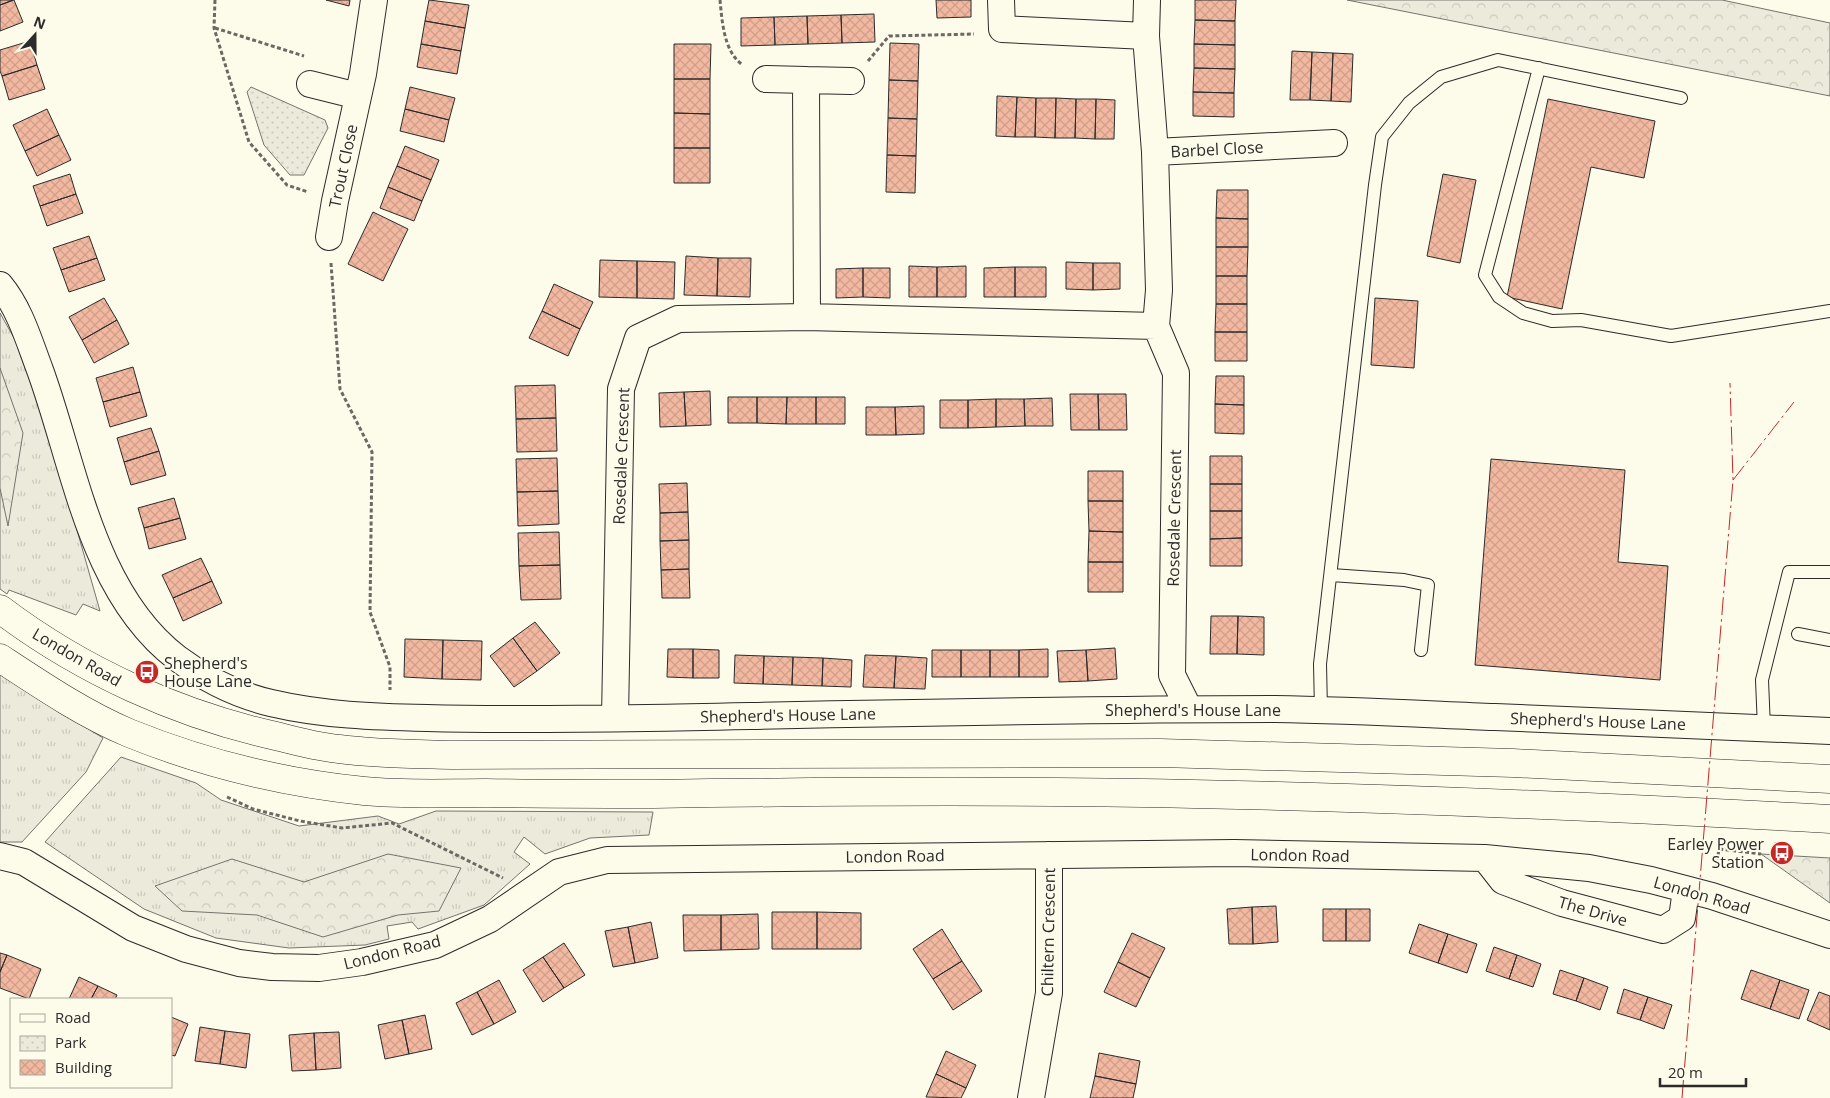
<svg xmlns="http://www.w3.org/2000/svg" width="1830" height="1098" viewBox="0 0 1830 1098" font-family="'Open Sans',sans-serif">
  <defs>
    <pattern id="grass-tufts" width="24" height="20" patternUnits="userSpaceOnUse" patternTransform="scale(1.25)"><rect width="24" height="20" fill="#ecebdb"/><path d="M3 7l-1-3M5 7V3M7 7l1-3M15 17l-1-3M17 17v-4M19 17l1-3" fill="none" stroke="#cbcabc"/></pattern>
    <pattern id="forest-crowns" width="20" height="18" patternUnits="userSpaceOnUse" patternTransform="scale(1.25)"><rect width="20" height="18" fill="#ecebdb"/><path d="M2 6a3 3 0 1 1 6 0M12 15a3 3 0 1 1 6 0" fill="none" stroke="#cbcabc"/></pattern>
    <pattern id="park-dots" width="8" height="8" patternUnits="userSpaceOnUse" patternTransform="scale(1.25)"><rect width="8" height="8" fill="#ecebdb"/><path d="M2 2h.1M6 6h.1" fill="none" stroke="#cbcabc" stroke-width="1.8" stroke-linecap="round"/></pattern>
    <pattern id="building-cross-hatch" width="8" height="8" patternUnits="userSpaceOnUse" patternTransform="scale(1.25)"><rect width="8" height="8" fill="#f2b8a0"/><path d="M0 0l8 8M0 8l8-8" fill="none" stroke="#d09e8a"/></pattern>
  </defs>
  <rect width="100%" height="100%" fill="#fdfbea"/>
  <path fill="url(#grass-tufts)" stroke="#74746e" d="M0 313 23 354 67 495 100 611 83 604 76 615 9 590 7 594 0 589Z
    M0 674 103 738 86 772 22 842H0Z
    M121 757 196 783 221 800 299 826 378 816 399 824 436 811 653 812 649 835 590 838 545 854 524 837 514 852 530 864 484 905 418 929 412 922 387 926 389 939 365 945 289 948 216 938 144 909 45 842Z"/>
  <path fill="url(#forest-crowns)" stroke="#74746e" d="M1347 0H1722L1830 23V96Z
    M0 368 23 433 8 526 0 488Z
    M388 854 461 868 439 911 398 915 323 937 257 915 182 911 155 886 232 859 304 882Z
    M1761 854 1830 858V903Z"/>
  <path fill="url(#park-dots)" stroke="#74746e" d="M251 87 325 120 328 128 304 175H290L264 145 247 92Z"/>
  <path fill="url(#building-cross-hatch)" stroke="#2b2b2b" d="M0 0H13L0 5Z
    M14 0 23 22 0 31V5Z
    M326 0H350L349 6Z
    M429 0 469 5 465 28 425 21Z
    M936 0H971V17L937 18Z
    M1195 0H1236L1235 21 1195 20Z
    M874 14 875 42 842 43 841 15Z
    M841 15 842 43 808 44 807 16Z
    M807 16 808 44 775 45 774 17Z
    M774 17 775 45 741 46V18Z
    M1195 20 1235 21V45L1194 44Z
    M425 21 465 28 461 51 421 44Z
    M30 41 37 65 2 76 0 71V50Z
    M890 43 919 44 918 81 889 80Z
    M421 44 461 51 457 74 417 67Z
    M674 44H711L710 79H674Z
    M1194 44 1235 45V69L1194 68Z
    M1292 51 1312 52 1310 100H1290Z
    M1312 52 1333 53 1331 101 1310 100Z
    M1333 53 1353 54 1351 102 1331 101Z
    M37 65 45 89 9 100 2 76Z
    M1194 68 1235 69 1234 93 1193 92Z
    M674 79H710V114L674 113Z
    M889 80 918 81 917 119 888 118Z
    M410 87 455 98 449 120 405 109Z
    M1193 92 1234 93V117L1193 116Z
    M997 96 1017 97 1015 137 996 136Z
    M1017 97 1036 98 1035 137H1015Z
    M1036 98H1056L1055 138 1035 137Z
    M1056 98 1076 99 1075 138H1055Z
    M1076 99H1096L1095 139 1075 138Z
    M1096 99 1115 100 1114 139H1095Z
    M1548 99 1655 121 1644 178 1591 167 1562 309 1507 297Z
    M47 109 59 135 25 151 13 125Z
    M405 109 449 120 444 142 400 131Z
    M674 113 710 114V148H674Z
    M888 118 917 119 916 156 887 155Z
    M59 135 71 160 37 176 25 151Z
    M405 146 439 160 431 180 397 166Z
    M674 148H710V183H674Z
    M887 155 916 156 915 193 886 192Z
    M397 166 431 180 422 201 388 187Z
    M70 174 76 194 40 206 33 186Z
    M1443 174 1476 180 1460 263 1427 256Z
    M388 187 422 201 414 221 380 208Z
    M1217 190H1248V219L1216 218Z
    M76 194 83 213 47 226 40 206Z
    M373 212 408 229 383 281 348 264Z
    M1216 218 1248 219V247H1216Z
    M89 236 97 258 61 270 53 248Z
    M1216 247H1248L1247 276H1216Z
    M686 256 718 258 717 296 684 295Z
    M97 258 105 280 69 292 61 270Z
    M718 258H751L750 297 717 296Z
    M600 260 637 261V298L599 297Z
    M637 261 675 262 674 299 637 298Z
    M1066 262 1093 263V290L1066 289Z
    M1093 263H1120V289L1093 290Z
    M909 266 937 267V297H909Z
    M966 266V297H937V267Z
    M1015 267V297H984V268Z
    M1015 267H1046V297H1015Z
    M863 268V297L836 298V269Z
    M863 268H890V298L863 297Z
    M1216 276H1247V304H1216Z
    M554 284 593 302 580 329 542 311Z
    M104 298 117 320 82 340 69 317Z
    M1375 298 1418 301 1414 368 1371 365Z
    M1216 304H1247V332H1215Z
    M542 311 580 329 568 356 529 338Z
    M117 320 129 344 94 363 82 340Z
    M1215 332H1247V361H1215Z
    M133 367 140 392 103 402 96 378Z
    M1216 376H1244V405L1215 404Z
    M555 385 556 418 516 419 515 386Z
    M710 391 711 425 686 426 684 392Z
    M140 392 147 416 110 427 103 402Z
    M684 392 686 426 660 427 659 393Z
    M1070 394H1098L1099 430H1071Z
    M1098 394H1126L1127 430H1099Z
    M728 397H757V423H728Z
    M757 397H787L786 424 757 423Z
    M787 397H816V424H786Z
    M816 397H845V424H816Z
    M1052 398 1053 426H1025L1024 399Z
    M996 399V427L968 428V400Z
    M996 399H1024L1025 426 996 427Z
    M940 400H968V428H940Z
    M1215 404 1244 405V434L1215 433Z
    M924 406V434L896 435 895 407Z
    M866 407H895L896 435H866Z
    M556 418 557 451 517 452 516 419Z
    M151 428 159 451 124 462 117 438Z
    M159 451 166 475 131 485 124 462Z
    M1210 456H1242V484H1210Z
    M557 458 558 491 517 492 516 459Z
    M1491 459 1625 470 1618 562 1668 566 1660 680 1475 665Z
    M1088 471H1123V501H1088Z
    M687 483 688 512 660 513 659 484Z
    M1210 484H1242V511H1210Z
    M558 491 559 524 518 526 517 492Z
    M174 498 180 518 144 528 138 508Z
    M1088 501H1123V532L1089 531Z
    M1210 511H1242V538L1210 539Z
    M688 512 689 540 660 541V513Z
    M180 518 186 539 149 549 144 528Z
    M1089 531 1123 532V562H1088Z
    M559 532 560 565 519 566 518 533Z
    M1242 538V566H1210V539Z
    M689 540V569L661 570 660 541Z
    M201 558 212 581 173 598 162 575Z
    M1088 562H1123V592H1088Z
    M560 565 561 599 521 600 519 566Z
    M689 569 690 598H662L661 570Z
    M212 581 222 603 183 621 173 598Z
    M1211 616H1238L1237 654H1210Z
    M1238 616 1264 617V655L1237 654Z
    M535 622 560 653 537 671 513 638Z
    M513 638 537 671 514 687 490 656Z
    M405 639 443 640 442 679 404 677Z
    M443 640 482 641 481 680 442 679Z
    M1115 648 1117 679 1088 681 1086 650Z
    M668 649H693V678L667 677Z
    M693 649 719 650V678H693Z
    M1048 649V677H1019V650Z
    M932 650H961V677H932Z
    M961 650H990V677H961Z
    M990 650H1019V677H990Z
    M1086 650 1088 681 1059 682 1057 651Z
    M735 655 764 656 763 684 734 683Z
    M865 655 896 656 894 688 863 687Z
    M764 656 793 657 792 685 763 684Z
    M896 656 927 658 925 689 894 688Z
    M793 657 823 658 822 686 792 685Z
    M823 658 852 660 851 687 822 686Z
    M1276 906 1278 942 1253 944 1252 907Z
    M1252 907 1253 944H1229L1227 909Z
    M1323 909H1346V941H1323Z
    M1346 909H1370V941H1346Z
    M772 912H817V949H772Z
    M817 912 861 913V949H817Z
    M758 914 759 949 721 950V915Z
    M683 915H721V950L684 951Z
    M651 922 658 958 635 963 628 927Z
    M1419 924 1448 934 1438 963 1409 953Z
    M628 927 635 963 613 967 605 931Z
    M942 929 962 961 933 979 913 949Z
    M1132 933 1165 948 1150 978 1118 962Z
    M1448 934 1477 944 1467 973 1438 963Z
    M564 943 585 975 564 988 543 957Z
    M1494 947 1517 955 1509 979 1486 971Z
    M0 953 7 955 0 972Z
    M7 955 41 969 29 999 0 988V972Z
    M1517 955 1541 964 1533 987 1509 979Z
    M543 957 564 988 543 1002 523 970Z
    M962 961 982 991 953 1010 933 979Z
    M1118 962 1150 978 1136 1007 1104 992Z
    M1560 970 1584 978 1576 1001 1553 994Z
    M1751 970 1780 980 1770 1009 1741 999Z
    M79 977 98 986 91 999H69Z
    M1584 978 1608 987 1600 1010 1576 1001Z
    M499 980 516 1012 494 1024 477 992Z
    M1780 980 1809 990 1799 1019 1770 1009Z
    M98 986 117 995 115 999H91Z
    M1624 989 1648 997 1640 1020 1617 1013Z
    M477 992 494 1024 472 1035 456 1003Z
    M1819 992 1830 996V1030L1807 1020Z
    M1648 997 1672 1005 1664 1029 1640 1020Z
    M425 1015 432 1049 409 1054 402 1020Z
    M171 1017 188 1024 175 1056 171 1055Z
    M402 1020 409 1054 385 1059 378 1025Z
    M200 1027 225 1031 220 1064 195 1061Z
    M225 1031 250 1034 246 1068 220 1064Z
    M339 1032 341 1068 316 1070 314 1033Z
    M314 1033 316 1070 292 1071 289 1035Z
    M946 1051 976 1065 966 1088 936 1074Z
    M1099 1053 1140 1061 1136 1084 1095 1076Z
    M936 1074 966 1088 961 1098 926 1097Z
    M1095 1076 1136 1084 1133 1098H1090Z"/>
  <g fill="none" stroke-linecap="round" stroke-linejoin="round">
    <g stroke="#2b2b2b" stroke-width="14">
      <path id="lane" d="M1539 68 1485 275 1499 297 1523 313 1552 321 1581 320 1671 336 1830 311
        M1331 575 1404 580 1428 585 1421 650
        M1798 634 1830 640
        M1321 710 1320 664 1375 185 1382 137 1409 103 1441 77 1498 60 1681 98
        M1764 728 1762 680 1789 572H1830"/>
    </g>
    <g stroke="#2b2b2b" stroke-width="28">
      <path id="street" d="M1001 0 1002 29 1146 36
        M1147 0 1146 36 1155 152 1334 143
        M766 79 806 80
        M310 84 358 96
        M1155 152 1159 290 1156 326
        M329 237 335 201 363 74 374 0
        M0 285C20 309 29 341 40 370 75 466 91 592 177 658 205 679 237 695 271 703 322 715 375 717 427 718 500 720 574 719 647 718 856 714 1066 709 1275 709 1349 710 1422 714 1495 717 1607 722 1718 726 1830 731
        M807 317 806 80 851 81
        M615 718 621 389 638 338 678 319 807 317 1156 326 1176 373 1172 675 1189 709
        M0 856 24 862 133 928 186 949 239 963 272 967 319 968 362 962 435 945 490 919 559 872 607 860 1234 853 1485 858 1589 868 1651 880 1712 896 1830 935
        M1485 858 1503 881 1562 903 1663 930 1682 918 1686 890
        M1031 1098 1049 993V855"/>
    </g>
    <g stroke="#2b2b2b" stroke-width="29">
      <path id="primary" d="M0 609C82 671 179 715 280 737 299 742 319 747 339 749 377 754 415 754 452 755L1160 753 1513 763 1830 779
        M0 658C41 685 84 714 129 733 203 763 285 783 364 791 405 795 445 793 486 793 542 794 598 794 654 794 788 792 922 791 1055 792 1314 794 1572 805 1830 819"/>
    </g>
    <path stroke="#6a6964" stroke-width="3" stroke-dasharray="4 2.5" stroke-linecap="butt" d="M215 0 214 28 249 142 287 185 308 192
      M720 0C722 21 724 53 743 65
      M215 28 304 56
      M868 61 889 36 974 34
      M331 263 340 389 372 452 370 612 390 667V690
      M227 797 253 809 300 821 342 828 392 823 503 878
      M1716 868 1719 849 1761 854"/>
    <use href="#lane" stroke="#fdfbea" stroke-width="12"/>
    <use href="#street" stroke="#fdfbea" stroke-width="26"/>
    <use href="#primary" stroke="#fdfbea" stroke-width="28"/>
    <path stroke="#c62828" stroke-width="1" stroke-dasharray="18 4 2.5 4" stroke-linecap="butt" d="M1733 480 1794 402
      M1682 1098 1733 480 1730 383"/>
  </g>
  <defs>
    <g id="bus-disc" transform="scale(1.25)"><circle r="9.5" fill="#c62828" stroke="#fdfbea"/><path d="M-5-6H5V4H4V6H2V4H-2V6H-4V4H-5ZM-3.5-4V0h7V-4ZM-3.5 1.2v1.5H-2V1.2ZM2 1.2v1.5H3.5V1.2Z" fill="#fff"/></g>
  </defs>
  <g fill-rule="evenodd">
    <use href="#bus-disc" x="147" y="672"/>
    <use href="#bus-disc" x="1782" y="853"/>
  </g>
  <g text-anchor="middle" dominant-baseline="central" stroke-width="4" stroke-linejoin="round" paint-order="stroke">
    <g font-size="16" fill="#2b2b2b" stroke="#fdfbea">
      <text transform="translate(1217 149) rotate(-3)">Barbel Close</text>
      <text transform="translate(343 166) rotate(-78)">Trout Close</text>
      <text transform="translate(621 456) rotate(-88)">Rosedale Crescent</text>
      <text transform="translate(1174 518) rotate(-89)">Rosedale Crescent</text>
      <text transform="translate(77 657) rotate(30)">London Road</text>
      <text x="1193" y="710">Shepherd's House Lane</text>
      <text transform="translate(788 715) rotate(-1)">Shepherd's House Lane</text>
      <text transform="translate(1598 721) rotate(2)">Shepherd's House Lane</text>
      <text transform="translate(1300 855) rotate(1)">London Road</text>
      <text transform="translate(895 856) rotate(-1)">London Road</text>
      <text transform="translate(1702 895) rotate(16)">London Road</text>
      <text transform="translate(1593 911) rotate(16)">The Drive</text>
      <text transform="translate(1048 932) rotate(-89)">Chiltern Crescent</text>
      <text transform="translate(392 952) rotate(-14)">London Road</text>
    </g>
    <g font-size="16" fill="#2b2b2b" stroke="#fdfbea" text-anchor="start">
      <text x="164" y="663">Shepherd's<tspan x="164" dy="18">House Lane</tspan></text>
      <text x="1764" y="844" text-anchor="end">Earley Power<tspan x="1764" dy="18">Station</tspan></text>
    </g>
  </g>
  <rect x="10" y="998" width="162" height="90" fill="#fdfbea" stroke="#a9a89e"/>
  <rect x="20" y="1014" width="25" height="8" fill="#fdfbea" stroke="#a9a89e"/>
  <text x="55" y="1023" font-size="15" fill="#2b2b2b">Road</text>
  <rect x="20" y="1036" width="25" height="15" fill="url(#park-dots)" stroke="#a9a89e"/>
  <text x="55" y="1048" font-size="15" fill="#2b2b2b">Park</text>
  <rect x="20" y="1060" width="25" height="15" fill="url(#building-cross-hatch)" stroke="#a9a89e"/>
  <text x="55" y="1073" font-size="15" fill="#2b2b2b">Building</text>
  <g transform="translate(35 35) rotate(21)" stroke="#fdfbea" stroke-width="4" paint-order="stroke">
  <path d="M0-4L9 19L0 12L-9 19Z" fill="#2b2b2b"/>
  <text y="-8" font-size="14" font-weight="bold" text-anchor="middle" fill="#2b2b2b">N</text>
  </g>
  <path d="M1660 1078v8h86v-8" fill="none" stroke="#2b2b2b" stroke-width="2.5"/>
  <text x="1668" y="1078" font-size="15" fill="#2b2b2b" stroke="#fdfbea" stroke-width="4" paint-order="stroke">20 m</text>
</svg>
